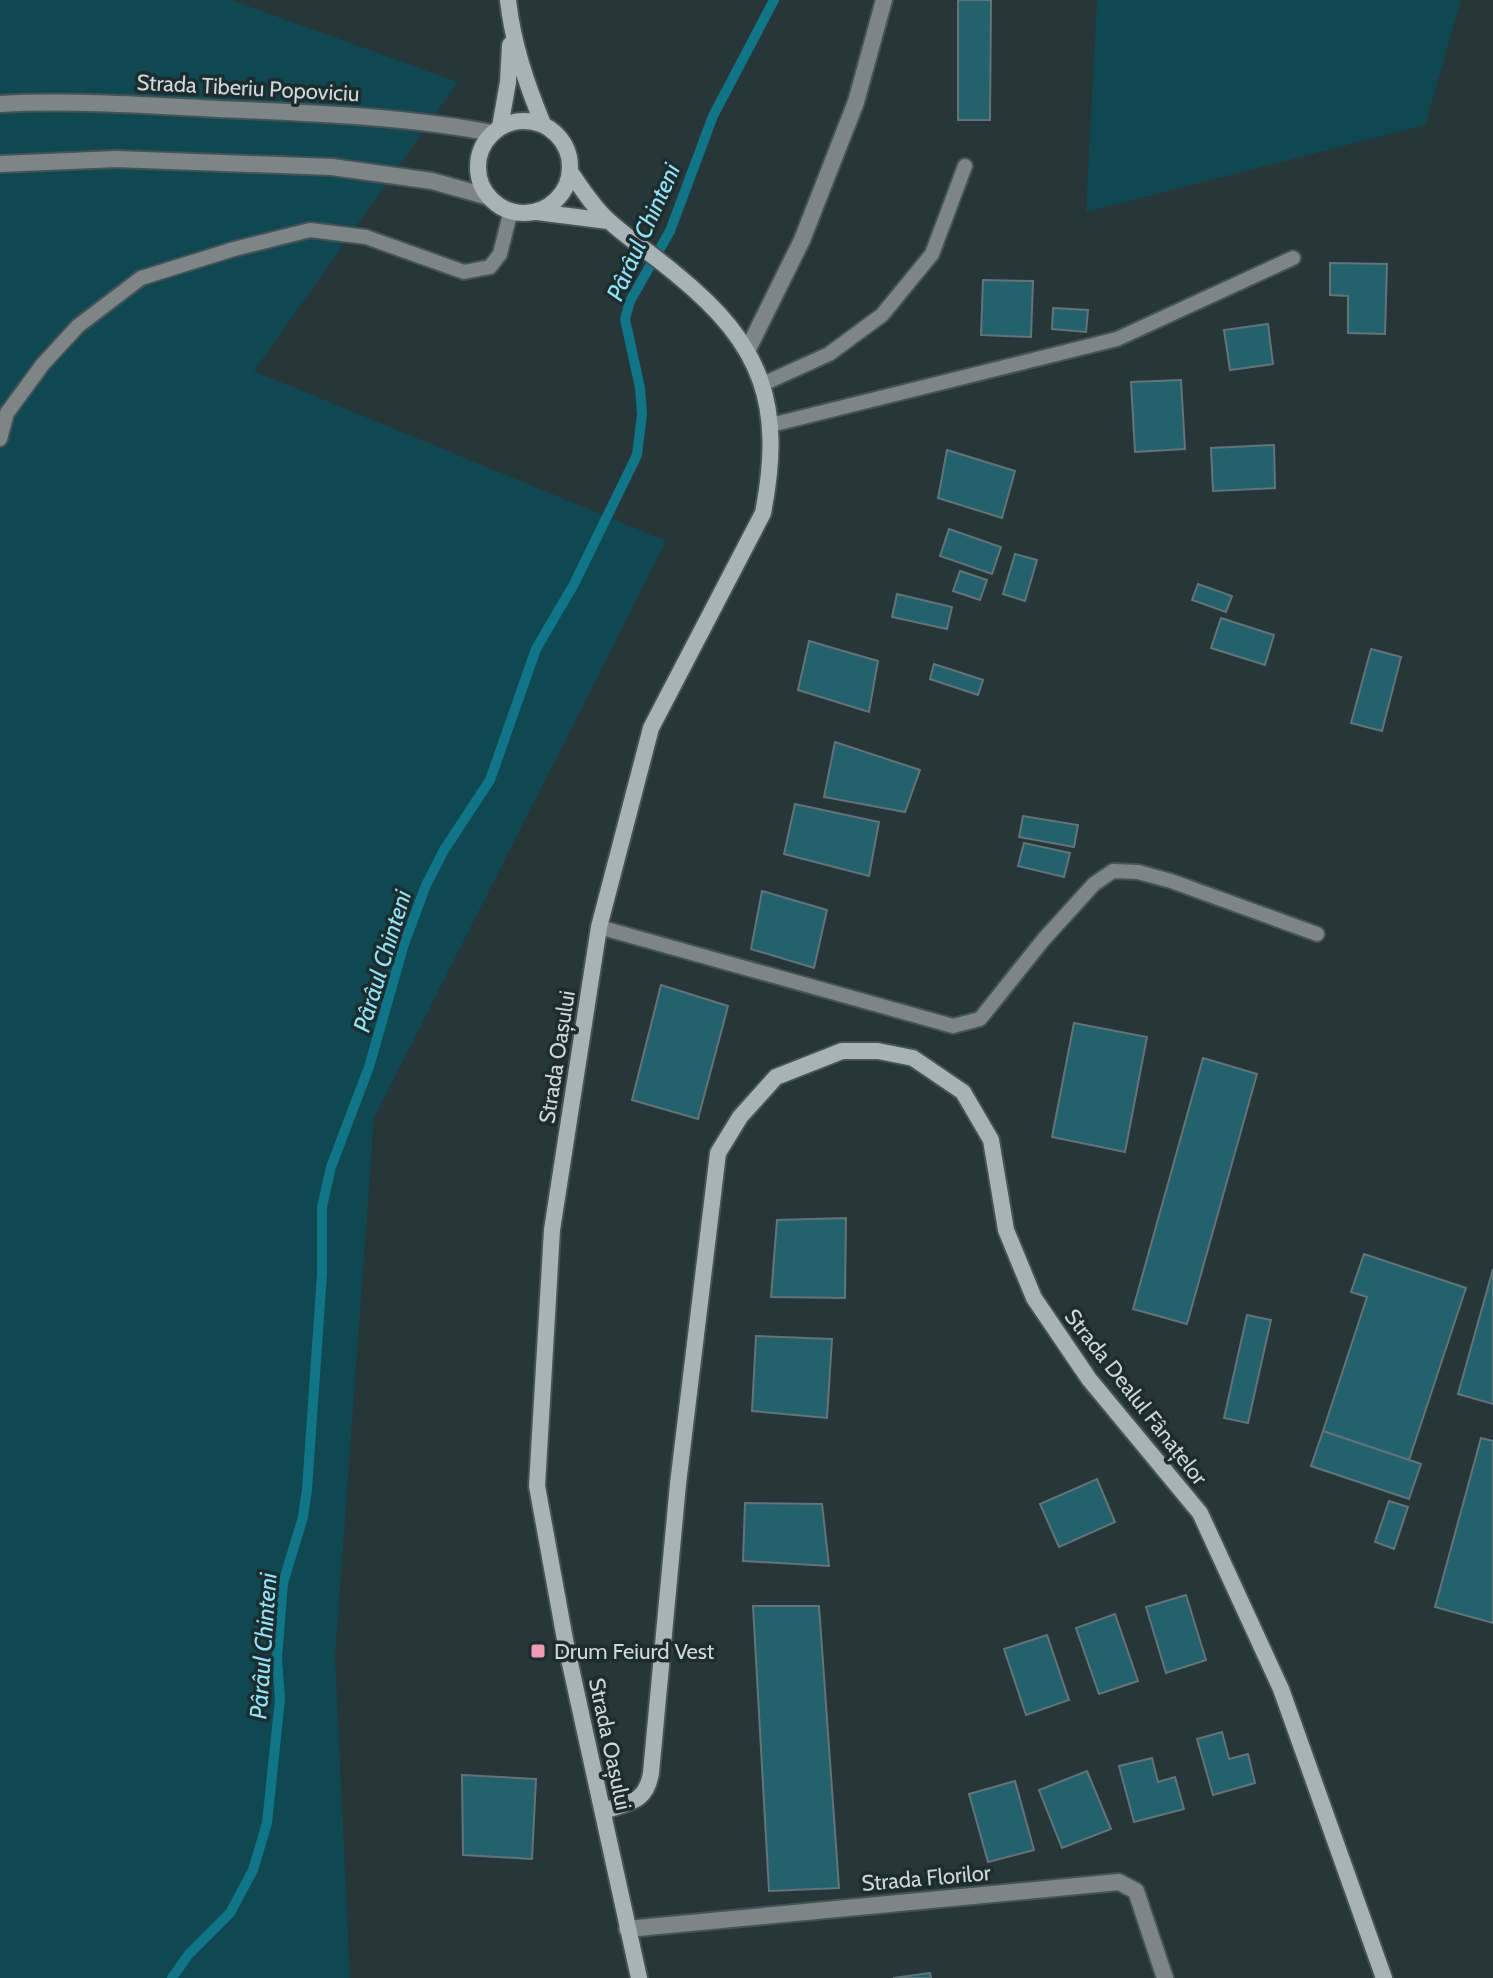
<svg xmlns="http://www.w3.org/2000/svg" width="1493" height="1978" viewBox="0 0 1493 1978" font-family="Cabin,sans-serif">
  <rect width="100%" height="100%" fill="#273639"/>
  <path fill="#104852" d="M0 0H231L458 82 254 371 666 541 374 1118 335 1657 350 1978H0Z
    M1097 0H1461L1425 125 1086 212Z"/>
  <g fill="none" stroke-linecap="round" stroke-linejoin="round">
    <path stroke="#107586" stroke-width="10" d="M172 1978 188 1955 230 1913 253 1870 267 1823 280 1699 277 1658 283 1583 303 1517 307 1489 322 1274V1207L331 1167 369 1067 404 944 426 885 444 850 490 780 536 649 574 584 637 455 642 414 640 388 625 319 630 301 670 231 713 116 774 0"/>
  </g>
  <path fill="#23616d" stroke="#637478" stroke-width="2" d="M958 0H991L990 120H958Z
    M1330 263 1387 264 1385 334 1348 333V296L1330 295Z
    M983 280 1033 281 1031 337 981 335Z
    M1053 308 1088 310 1086 332 1052 329Z
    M1268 324 1273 364 1230 370 1224 330Z
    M1181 380 1185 449 1135 452 1131 382Z
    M1274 445 1275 488 1213 491 1211 448Z
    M947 450 1015 471 1002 518 938 498Z
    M949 529 1001 547 992 574 940 556Z
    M1015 554 1037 560 1025 601 1003 594Z
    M960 571 987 580 980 600 953 591Z
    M1198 584 1232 596 1226 612 1192 600Z
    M897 594 952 607 947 629 892 617Z
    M1221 618 1274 635 1265 665 1211 648Z
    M809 641 878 661 869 712 798 690Z
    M1371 649 1401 657 1382 731 1351 723Z
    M934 664 983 680 978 695 930 679Z
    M835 742 920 770 905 812 824 797Z
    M795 804 879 822 869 876 784 854Z
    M1023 816 1078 825 1074 847 1019 837Z
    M1024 843 1070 853 1064 877 1018 866Z
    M762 891 827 910 814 968 751 949Z
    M661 985 728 1006 698 1119 632 1100Z
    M1074 1023 1147 1037 1125 1152 1052 1137Z
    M1203 1058 1257 1074 1187 1324 1133 1309Z
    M846 1218 845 1298 771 1297 777 1220Z
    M1364 1254 1466 1288 1409 1460 1323 1431 1367 1297 1351 1292Z
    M1493 1269V1404L1458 1394Z
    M1247 1315 1271 1320 1248 1423 1224 1418Z
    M756 1336 832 1339 827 1418 752 1411Z
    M1323 1431 1421 1464 1409 1499 1311 1466Z
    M1481 1438 1493 1441V1623L1435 1607Z
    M1097 1479 1115 1522 1059 1547 1040 1504Z
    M1389 1501 1408 1507 1394 1549 1375 1542Z
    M745 1503 822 1504 829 1566 743 1561Z
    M1186 1595 1206 1660 1166 1673 1146 1607Z
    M753 1606H819L839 1888 769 1891Z
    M1115 1614 1138 1681 1099 1694 1076 1628Z
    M1047 1635 1069 1700 1026 1715 1004 1649Z
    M1222 1732 1229 1759 1248 1754 1255 1783 1213 1795 1197 1739Z
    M1152 1758 1158 1782 1175 1777 1184 1809 1134 1822 1119 1766Z
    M1087 1771 1111 1829 1062 1848 1039 1790Z
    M462 1775 536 1779 532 1859 463 1855Z
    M1015 1781 1034 1850 988 1862 969 1794Z
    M930 1973 931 1978H893Z"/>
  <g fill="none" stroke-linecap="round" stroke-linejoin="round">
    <g stroke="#455356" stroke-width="18">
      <path id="service" d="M763 384 829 354 882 315 932 254 965 166
        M771 425 1117 339 1293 258
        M0 439 7 413 43 364 78 326 141 278 234 249 310 230 366 237 464 272 490 267 500 254 511 210
        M599 927 953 1026 980 1019 1044 939 1094 884 1113 871 1138 872 1171 881 1317 934"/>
    </g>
    <g stroke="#455356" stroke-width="20">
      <path id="minor" d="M747 351 802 240 856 102 884 0
        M627 1929 1119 1882 1136 1891 1165 1978"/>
    </g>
    <g stroke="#455356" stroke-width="20">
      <path id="tertiary" d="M0 104C73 100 146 105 219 109 311 113 402 116 492 133
        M0 164 116 159 332 167 432 181 489 197"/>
    </g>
    <g stroke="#455356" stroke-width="20">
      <path id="secondary" d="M508 0C513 44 526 83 543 124
        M478 167a46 46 0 1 1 92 0a46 46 0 1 1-92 0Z
        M500 127 508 82 510 45
        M571 173C582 189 594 208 609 221 630 240 655 256 677 275 763 345 784 405 763 513L651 728 599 927 552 1230 537 1486 566 1645 639 1978
        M537 212 608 221
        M603 1811C629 1802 646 1803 651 1773L678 1484 718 1153 740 1117 776 1077 842 1051H878L913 1058 963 1092 991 1140 1006 1230 1034 1298 1089 1379 1200 1513 1281 1689 1384 1978"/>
    </g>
    <use href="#service" stroke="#7d8586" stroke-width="14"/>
    <use href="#minor" stroke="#7d8586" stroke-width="16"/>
    <use href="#tertiary" stroke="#7d8586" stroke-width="16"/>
    <use href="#secondary" stroke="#a7b3b6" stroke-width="16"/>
  </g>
  <rect fill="#f19ab1" stroke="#1d2c2f" stroke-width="3" x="530" y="1643" width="16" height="16" rx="4"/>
  <g text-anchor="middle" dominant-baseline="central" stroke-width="7" stroke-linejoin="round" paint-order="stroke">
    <g font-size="22" fill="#ced7d9" stroke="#1d2c2f">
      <text transform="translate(248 88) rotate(3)">Strada Tiberiu Popoviciu</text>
      <text transform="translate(557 1057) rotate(-81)">Strada Oașului</text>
      <text transform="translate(1136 1397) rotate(52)">Strada Dealul Fânațelor</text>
      <text transform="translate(610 1744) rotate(78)">Strada Oașului</text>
      <text transform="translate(926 1878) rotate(-5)">Strada Florilor</text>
    </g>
    <g font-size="22" fill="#ced7d9" stroke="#1d2c2f" text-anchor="start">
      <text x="554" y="1651">Drum Feiurd Vest</text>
    </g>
    <g font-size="24" font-style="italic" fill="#91e3f5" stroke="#1d2c2f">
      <text transform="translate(643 232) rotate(-66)">Pârâul Chinteni</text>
      <text transform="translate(382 961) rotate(-73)">Pârâul Chinteni</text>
      <text transform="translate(263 1646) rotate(-86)">Pârâul Chinteni</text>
    </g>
  </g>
</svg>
